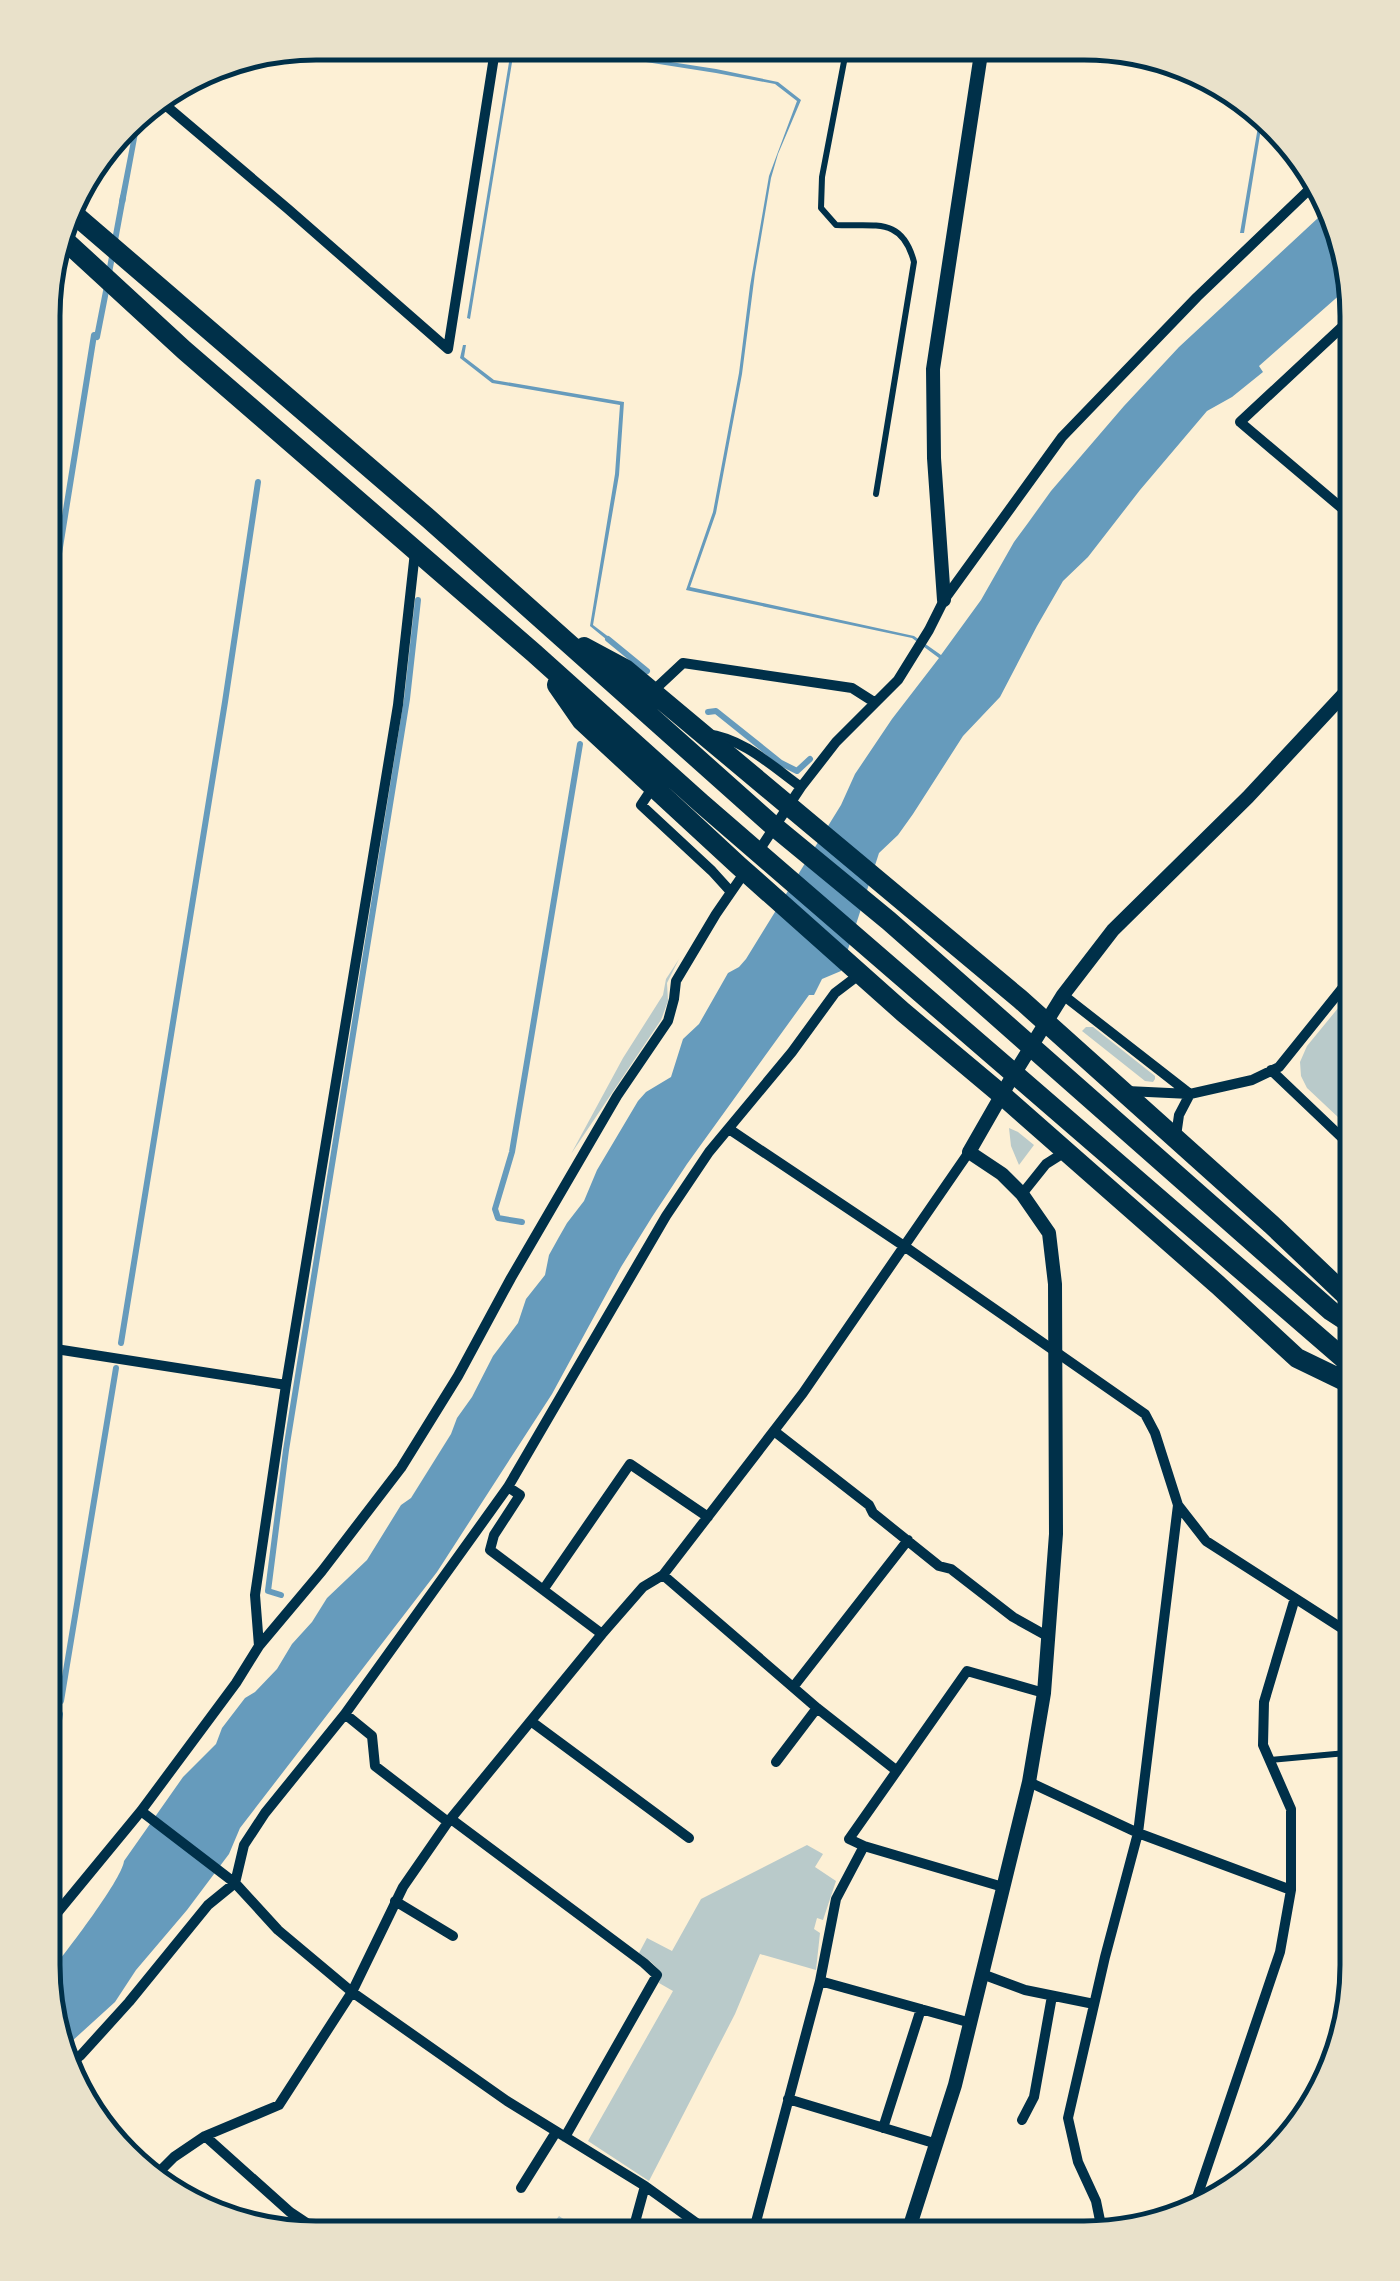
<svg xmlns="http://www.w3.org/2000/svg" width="1400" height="2281" viewBox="0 0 1400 2281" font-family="'Sofia Sans Condensed',sans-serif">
  <rect width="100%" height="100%" fill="#fdf0d5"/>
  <path fill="#b9caca" d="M679 959 667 983 668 1001 661 1020 571 1154 623 1058 663 995 666 979Z
    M1357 985V1135L1307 1088 1301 1076 1300 1062 1307 1046Z
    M1086 1027H1093L1155 1076V1079L1153 1082 1145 1081 1082 1031Z
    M1009 1128 1018 1132 1034 1145 1019 1165 1011 1146Z
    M807 1845 823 1854 815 1867 836 1881 823 1920 817 1918 814 1929 820 1933 816 1970 760 1954 735 2014 649 2181 588 2141 673 1991 659 1983C664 1968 649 1961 639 1953L647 1938 672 1951 701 1899Z
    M559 2216 590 2237H542Z"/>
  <path fill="#669bbc" d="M512 44H515L470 319 467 318Z
    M577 44H580V48L716 69 778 82 801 100 778 154 771 178 755 273 742 374 716 513 690 587 914 636 941 655 981 600 1014 542 1028 523 1051 491 1124 406 1179 347 1332 205 1337 212 1351 285 1259 366 1263 372 1232 397 1207 411 1140 490 1088 557 1063 581 1037 626 1000 697 963 736 913 814 898 835 879 853 841 971 822 979 814 995H809L687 1164 652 1217 621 1267 552 1394 437 1572 240 1828 229 1854 187 1910 136 1970 115 2002 60 2052 45 1978C61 1959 122 1880 124 1861L183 1777 216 1744 222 1728 245 1698 255 1692 277 1669 292 1644 312 1622 327 1598 367 1560 401 1505 411 1498 451 1434 457 1418 472 1397 493 1356 518 1323 526 1299 545 1275 549 1255 559 1237 567 1223 584 1201 597 1170 638 1101 646 1092 671 1077 683 1039 699 1024 728 973 739 967 746 959 841 805 855 774 892 719 939 658 912 638 686 590 713 512 739 373 750 286 769 176 797 101 775 84 716 73 576 51Z
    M143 106 125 203 119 202 137 110Z
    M1261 109 1264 110 1244 233H1240Z
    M463 345H466L464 357 494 380 624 402 619 475 593 625 614 641 612 644 590 626 615 474 620 405 492 383 460 358Z"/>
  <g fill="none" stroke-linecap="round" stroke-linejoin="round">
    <path stroke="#669bbc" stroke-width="6" d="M109 273 123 197
      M608 639 647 671
      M44 647 94 335 97 337 107 286
      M708 712 716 711 781 763 797 771 810 759
      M522 1222 498 1218 495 1209 512 1152 580 744
      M121 1343 225 702 258 482
      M281 1595 268 1591 286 1450 407 699 418 600
      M61 1701 116 1368
      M43 1821 60 1714"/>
    <path stroke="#003049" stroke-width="6" d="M847 46 822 177 821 208 836 225C875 227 902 216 914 262L876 494
      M1270 1760 1357 1752"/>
    <path stroke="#003049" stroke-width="10" d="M157 98 288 209 448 349 496 44
      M1357 313 1240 422 1357 521
      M652 692 683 663 852 688 874 702
      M706 734C743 738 772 766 801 787
      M653 787 641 805 712 871 731 892
      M756 855 801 787 836 742 898 680 929 630 944 600 1062 437 1197 297 1316 183
      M1063 995 1190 1094 1252 1080 1279 1067 1357 970
      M1271 1070 1357 1152
      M1127 1091 1190 1094 1179 1115 1176 1136
      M729 1129 904 1246 1145 1414 1155 1433 1178 1505 1206 1541 1357 1638
      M1022 1194 1046 1164 1065 1152
      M43 1347 286 1385 255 1595 259 1646
      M286 1385 398 705 415 552
      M774 1431 869 1505 873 1513 939 1566 951 1569 1013 1617 1047 1636
      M508 1487 520 1495 494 1535 490 1550 602 1634
      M663 1575 817 1708 897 1771
      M543 1590 630 1464 708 1517
      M794 1686 908 1540
      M345 1714 372 1736 375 1766 448 1822
      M532 1722 689 1838
      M776 1762 817 1708
      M1029 1782 1138 1833 1291 1890 1280 1952 1197 2197 1194 2214
      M141 1811 235 1883 278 1930 352 1992 507 2101 645 2186 716 2237
      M451 1819 644 1963 657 1975 565 2137
      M1003 1887 864 1846 849 1839 967 1671 1044 1693
      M1291 1890V1809L1263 1745 1264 1702 1295 1598
      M395 1901 453 1936
      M43 1930 141 1811 236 1683 259 1646 322 1571 401 1468 458 1376 511 1278 617 1096 668 1021 674 999 676 981 716 914 747 869
      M982 1974 1025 1990 1094 2004
      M820 1981 836 1899 864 1846
      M63 2069 81 2055 129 2002 208 1905 235 1883 244 1845 265 1813 345 1714 508 1487 666 1216 709 1152 792 1052 835 993 860 974
      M788 2099 937 2144
      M1022 2120 1034 2097 1052 1996
      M883 2128 921 2009
      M205 2136 290 2212 326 2236
      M149 2182 174 2157 205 2136 279 2105 352 1992 403 1887 448 1822 602 1634 643 1587 663 1575 803 1393 969 1152
      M521 2188 556 2132
      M1103 2235 1096 2201 1078 2162 1068 2118 1105 1957 1138 1833 1178 1505
      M631 2237 645 2186
      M752 2237 820 1981 971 2023"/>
    <path stroke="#003049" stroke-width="14" d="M167 105 169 90
      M944 600 934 458 933 369 982 47
      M906 2238 955 2085 1029 1782 1044 1693 1056 1534 1055 1284 1049 1233 1022 1194 1002 1174 969 1152 1008 1084 1063 995 1113 930 1248 797 1357 680"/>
    <path stroke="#003049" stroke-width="20" d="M67 208 429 519 770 823 889 921 1331 1311 1357 1328
      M59 235 184 350 534 653 701 803 1343 1358 1357 1374
      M584 647 625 669 1020 999 1272 1225 1357 1306
      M557 685 582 721 739 866 903 1012 1002 1095 1218 1285 1297 1358 1357 1387"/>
  </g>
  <path d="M0 0H1400V2281H0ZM316 60H1084A256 256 0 0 1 1340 316V1965A256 256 0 0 1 1084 2221H316A256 256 0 0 1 60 1965V316A256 256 0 0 1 316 60Z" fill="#e9e1ca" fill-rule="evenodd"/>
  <path fill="none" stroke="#003049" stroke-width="5" d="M316 60H1084A256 256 0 0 1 1340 316V1965A256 256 0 0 1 1084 2221H316A256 256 0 0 1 60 1965V316A256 256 0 0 1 316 60Z"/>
</svg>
